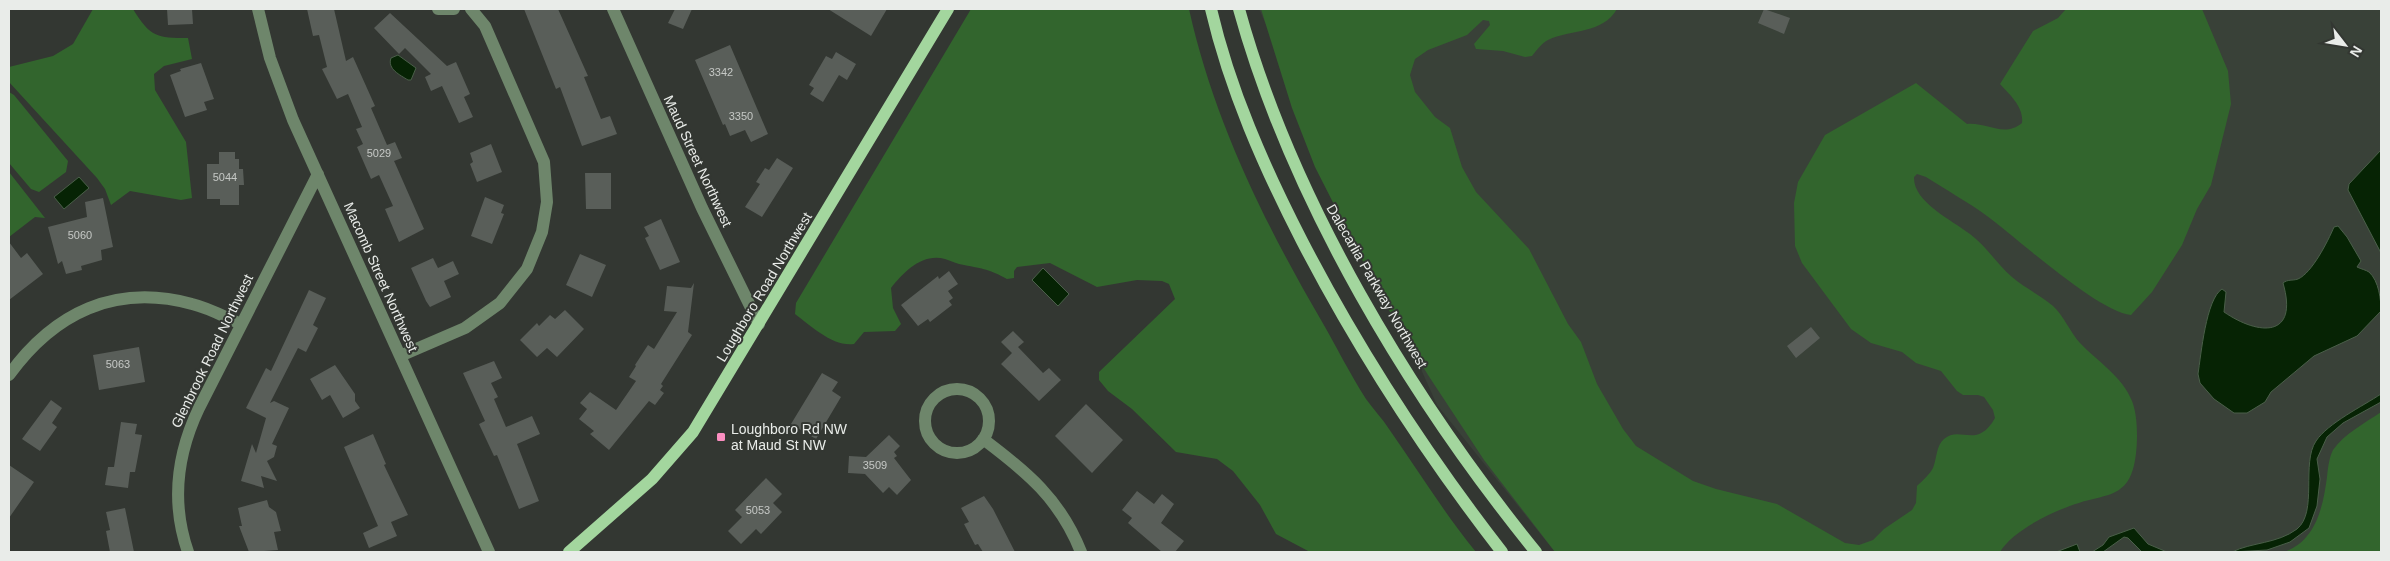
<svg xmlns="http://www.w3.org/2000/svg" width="2390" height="561" viewBox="0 0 2390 561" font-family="Helvetica,sans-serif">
  <rect width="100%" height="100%" fill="#333732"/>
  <path fill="#394138" d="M1259 9H2381V552H1555L1437 405Z"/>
  <path fill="#32652d" d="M93 9H133C150 37 157 38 188 38L192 59 164 66 154 74 155 90 186 142 192 198 181 200 130 191 111 205 105 189 97 178 9 82V67L53 56 73 44Z
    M971 9H1189C1214 121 1264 222 1321 320 1336 346 1350 374 1366 399 1373 409 1382 418 1389 429 1418 470 1444 513 1476 552H1310L1276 534 1260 505 1233 471 1217 459 1176 452 1132 409 1108 391 1099 380V372L1175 299 1169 284 1162 281 1137 280 1097 287 1050 263 1017 267 1014 271V278L1007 279C989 269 984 269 964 265 957 264 952 261 945 259 922 253 904 272 891 288L893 308 901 324 895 331 864 332 854 344C833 347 811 326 795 314L796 303Z
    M1261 9H1617C1603 34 1571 29 1548 40 1542 43 1536 51 1532 56L1525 57 1503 51 1476 49 1474 44 1490 25 1489 21 1483 20 1467 35 1428 50 1415 59 1410 75 1415 92 1435 117 1450 128 1462 167 1476 192 1529 249 1568 324 1581 342 1597 384 1623 429 1636 446 1693 481 1716 489 1777 504 1845 543 1859 545 1873 540 1884 529 1912 510 1916 503 1917 486C1922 481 1930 474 1933 468 1937 458 1936 446 1944 439 1960 425 1977 450 1995 418L1993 410 1984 397 1978 395H1963L1957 391 1941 371 1916 363 1902 352 1871 343 1851 329 1802 263 1795 246 1794 203 1798 182 1825 135 1916 83 1967 124C1987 122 2004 138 2022 123 2024 107 2010 95 2000 84L2033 31 2058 18 2066 9H2202L2228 71 2231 104 2211 185 2197 209 2182 245 2152 292 2131 315C2098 312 2017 238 1987 216 1968 202 1946 190 1926 177L1917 174 1914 177C1913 202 1952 220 1970 234 1986 246 1997 264 2012 277 2025 288 2040 295 2053 306 2064 316 2070 332 2080 343 2098 362 2122 376 2132 401 2139 418 2138 453 2133 469 2125 498 2101 495 2079 503 2055 510 2013 530 2000 552H1555L1484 460 1428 375 1381 297 1315 167 1292 108Z
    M9 92 14 95 68 161 66 172 39 192 31 189 9 163Z
    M9 172 45 218 35 217 9 237Z
    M2381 412V552H2284C2316 541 2323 507 2327 477 2328 468 2329 458 2333 450 2344 434 2365 423 2381 412Z"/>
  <path fill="#062304" stroke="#4a5f49" d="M398 55 416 68 411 80H408C400 75 387 69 391 58Z
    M2381 150V253L2348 190 2349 184Z
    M79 177 89 188 64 209 54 197Z
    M2338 226 2347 237 2361 261 2357 267C2361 269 2366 270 2369 272 2379 281 2381 300 2381 311L2357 336 2314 356 2271 392 2265 402 2247 413H2234L2214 399 2200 383 2198 374C2201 355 2206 299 2222 289L2226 292 2224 312C2259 336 2299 338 2283 283 2288 279 2292 281 2298 279 2312 273 2328 241 2334 227Z
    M1043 268 1069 294 1058 306 1032 280Z
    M2381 394V402L2343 423 2327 437 2317 459 2320 479 2317 506 2309 528 2290 542 2267 550 2232 552C2252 542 2277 544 2297 529 2318 512 2301 463 2316 441 2328 423 2363 406 2381 394Z
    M2134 528 2148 544 2167 552H2142L2128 538 2124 537 2103 552H2092L2103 545 2109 537Z
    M2077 544 2080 552H2056Z"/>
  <path fill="#595e59" d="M167 9H192L193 24 168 25Z
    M307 9H334L346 61 353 57 375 106 371 108 387 145 395 142 402 158 394 161 395 163 424 229 399 242 385 209 393 206 379 175 371 179 357 147 363 144 356 129 362 127 348 94 337 99 322 69 327 67 319 35 313 36Z
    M524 9H558L588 76 584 77 601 119 610 116 617 134 582 146 560 87 556 89Z
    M675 9H692L683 29 668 23Z
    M828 9H887L871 36Z
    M1764 9 1790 18 1784 34 1758 23Z
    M390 13 447 66 456 62 470 94 464 97 473 117 459 123 442 86 431 91 425 77 431 74 405 48 399 54 374 28Z
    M730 45 768 134 751 142 745 130 730 136 725 124 723 125 695 60Z
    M836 52 856 64 847 80 839 75 823 102 810 94 814 88 809 85 826 56 832 59Z
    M201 63 214 99 204 102 207 110 185 117 170 75 181 71 180 69Z
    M491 144 502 172 477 182 470 164 473 162 470 153Z
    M219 152H235V159H239V169H243L244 185H239V205H220V199H207V164H219Z
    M777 158 793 168 762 217 745 207 760 184 756 182 765 168 769 170Z
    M585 173H611V209H586Z
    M485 197 504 205 501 213 504 214 492 244 471 236Z
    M103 198 113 247 101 250 102 260 81 266 82 270 66 274 62 261 58 264 48 227 87 217 85 202Z
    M661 219 680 262 660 270 645 238 649 236 644 227Z
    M9 242 21 258 27 253 43 274 9 300Z
    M580 254 606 265 592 297 566 285Z
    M433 258 438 268 453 261 459 274 444 281 451 297 430 307 426 301 411 268Z
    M949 271 958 284 948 291 953 298 949 301 952 305 930 322 928 319 918 326 901 305 938 276 939 279Z
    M694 283 688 332 692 335 661 384 663 386 660 390 664 393 655 405 649 401 609 450 590 434 594 431 579 419 587 409 580 403 590 392 616 410 636 381 629 377 636 366 635 365 648 345 654 349 677 312 664 311 667 286 691 288Z
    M309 290 326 298 313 325 318 328 306 352 298 348 270 403 274 401 289 408 272 444 277 446 274 457 267 461 277 481 261 476 264 488 241 481 252 444 256 453 266 418 246 408 266 368 271 371Z
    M565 310 584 329 557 357 547 348 537 357 520 340 537 323 539 326 550 315 555 319Z
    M1811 327 1820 338 1796 358 1787 346Z
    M1013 331 1024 342 1018 347 1043 373 1049 368 1061 380 1039 401 1001 364 1012 353 1001 342Z
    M139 347 145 382 99 390 93 355Z
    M494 361 502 378 491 383 498 397 494 399 506 427 532 416 540 434 517 444 539 501 519 509 497 455 494 456 479 424 485 421 463 373Z
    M335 365 355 394V401L360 408 343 418 330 395 322 400 310 379Z
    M822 373 838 382 832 391 841 397 816 439 791 424Z
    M51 400 62 408 52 423 57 427 40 451 22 439Z
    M1086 404 1123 440 1092 473 1055 436Z
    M121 422 137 424 135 434 142 435 135 472H130L128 488 105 485 108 467H114Z
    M373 434 386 464 384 465 408 515 391 522 397 536 369 548 363 533 378 526 344 447Z
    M889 435 900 446 894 452 897 456 894 458 911 480 897 495 889 487 883 493 865 474 848 473 849 456 866 457Z
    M9 465 34 482 9 518Z
    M766 478 782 494 773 503 782 512 761 534 756 529 741 544 728 531 742 517 735 510Z
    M1137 491 1154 504 1162 494 1174 504 1161 523 1184 541 1175 552H1162L1128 523 1132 518 1122 510Z
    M984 496 993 509 1015 552H983L978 544 975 545 964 524 969 522 961 508Z
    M267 500 269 507 276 512 281 531 274 532 278 550 249 552 239 526H242L238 508Z
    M125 508 134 552H110L106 531 110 530 106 512Z"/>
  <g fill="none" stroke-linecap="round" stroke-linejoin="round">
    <path stroke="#6e866b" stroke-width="12" d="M258 9 270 58 293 120 489 552
      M438 9H454
      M613 9 702 208 759 324
      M400 356 465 328 500 303 527 269 542 232 547 202 544 162 485 26 471 9
      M9 375C54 313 115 283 192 304 209 308 225 317 241 324
      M925 421a32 32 0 1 1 64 0a32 32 0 1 1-64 0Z
      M983 439C1027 472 1060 499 1081 552
      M188 552C171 503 177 454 199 408L318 174"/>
    <path stroke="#a3d69e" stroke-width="12" d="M1211 9C1230 90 1264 167 1302 241 1359 351 1426 454 1502 552
      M1239 9C1292 201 1411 398 1536 552
      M569 552 652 479 693 432 948 9"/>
  </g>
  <rect fill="#fc8fc1" stroke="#333732" stroke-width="2" x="716" y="432" width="10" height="10" rx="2.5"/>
  <g text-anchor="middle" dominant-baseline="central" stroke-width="4" stroke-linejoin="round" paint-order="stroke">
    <g font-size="11" fill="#c5c8c5">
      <text x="721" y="72">3342</text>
      <text x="741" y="116">3350</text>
      <text x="379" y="153">5029</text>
      <text x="225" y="177">5044</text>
      <text x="80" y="235">5060</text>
      <text x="118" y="364">5063</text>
      <text x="875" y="465">3509</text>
      <text x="758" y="510">5053</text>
    </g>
    <g font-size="14" fill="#e9ece9" stroke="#333732">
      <text transform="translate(698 161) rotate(65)">Maud Street Northwest</text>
      <text transform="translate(381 277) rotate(66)">Macomb Street Northwest</text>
      <text transform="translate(1377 286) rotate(60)">Dalecarlia Parkway Northwest</text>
      <text transform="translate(764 287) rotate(-59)">Loughboro Road Northwest</text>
      <text transform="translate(212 351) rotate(-64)">Glenbrook Road Northwest</text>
    </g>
    <g font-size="14" fill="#e9ece9" stroke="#333732" text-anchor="start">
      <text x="731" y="429">Loughboro Rd NW<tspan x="731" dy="16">at Maud St NW</tspan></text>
    </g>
  </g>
  <rect width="2390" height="561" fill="none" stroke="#e9ece9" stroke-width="20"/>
  <g transform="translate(2345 45) rotate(121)" stroke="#333732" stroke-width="4" paint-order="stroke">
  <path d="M0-4L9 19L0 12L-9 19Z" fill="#e9ece9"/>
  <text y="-8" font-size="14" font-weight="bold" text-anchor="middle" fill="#e9ece9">N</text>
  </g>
</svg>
